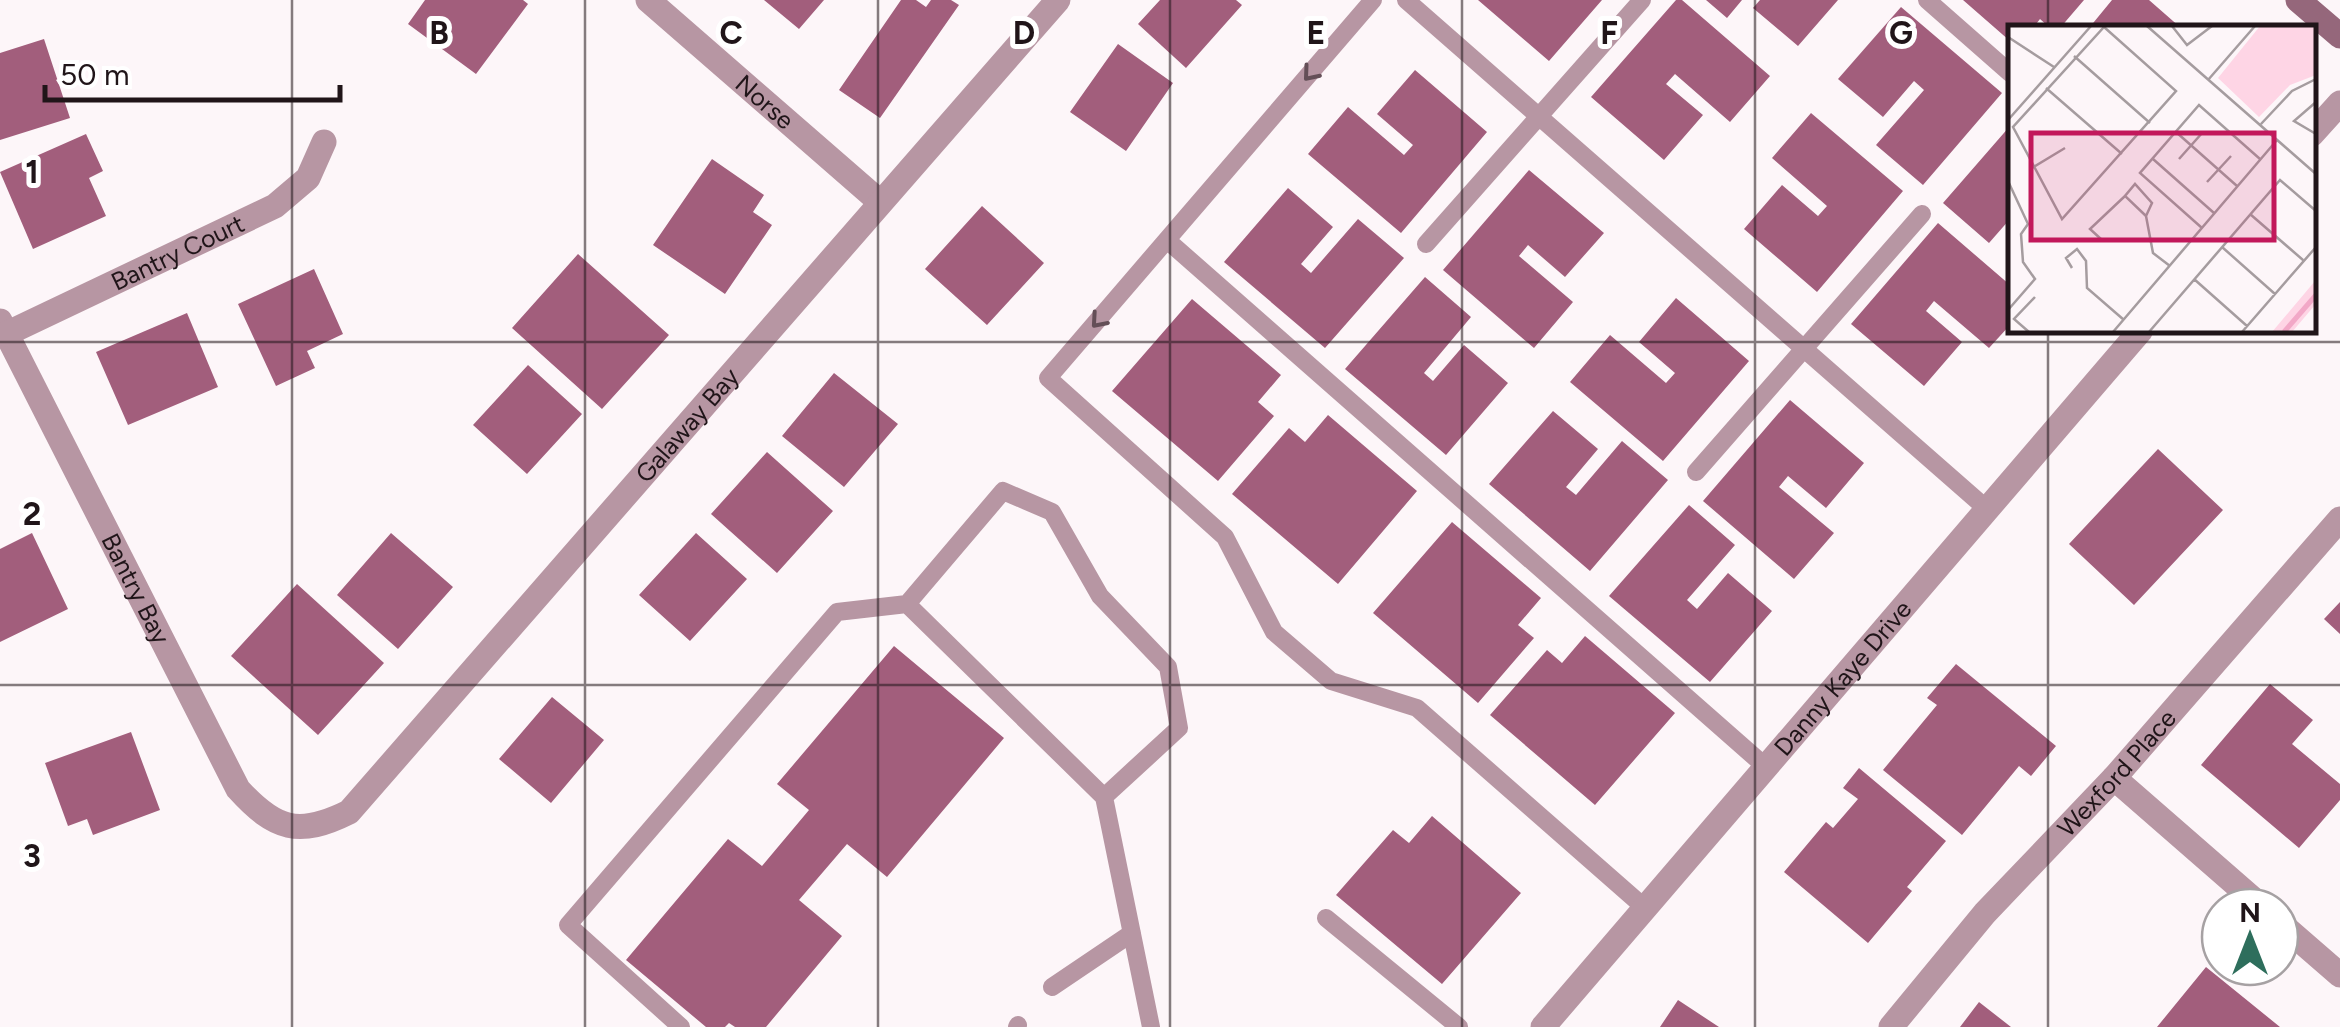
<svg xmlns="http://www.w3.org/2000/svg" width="2340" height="1027" viewBox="0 0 2340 1027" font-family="Figtree,sans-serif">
  <rect width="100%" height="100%" fill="#fdf6f9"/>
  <path fill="#a25e7c" d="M425 0H523L528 4 476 74 408 24Z
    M764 0H824L799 29Z
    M901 0H916L926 7 931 0H951L959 5 880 118 839 90Z
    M1160 0H1236L1242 5 1186 68 1138 24Z
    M1478 0H1602L1549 61Z
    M1676 0H1682L1770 76 1730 122 1675 74 1666 84 1703 115 1664 160 1591 97Z
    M1706 0H1742L1727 18Z
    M1760 0H1838L1798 46 1753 8Z
    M1963 0H2084L2060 28H2050L2040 19 2033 28H2010V41Z
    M2112 0H2149L2181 28H2089Z
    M1901 7 2002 93 1923 185 1876 145 1924 90 1914 81 1883 117 1838 79Z
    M44 39 70 118 0 140V53Z
    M1118 44 1173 83 1126 151 1070 112Z
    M1415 70 1487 132 1401 233 1308 154 1348 107 1404 155 1413 145 1377 114Z
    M1811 113 1903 191 1817 292 1744 229 1782 185 1818 216 1827 206 1772 158Z
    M2010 126V219L1989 243 1943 203Z
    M86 134 103 171 89 178 106 216 33 249 0 172Z
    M712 159 764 195 753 212 772 225 725 294 653 245Z
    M1529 170 1604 233 1565 277 1528 245 1519 256 1573 302 1534 348 1443 270Z
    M1288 188 1333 227 1301 264 1311 273 1358 219 1404 258 1325 348 1224 262Z
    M982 206 1044 263 987 325 925 269Z
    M1938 223 2010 285V325L1989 348 1934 301 1926 311 1962 342 1924 386 1851 324Z
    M578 254 669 335 602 409 512 328Z
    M314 269 343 334 307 351 315 368 276 386 238 304Z
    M1425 277 1471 317 1424 373 1433 381 1464 345 1508 383 1446 455 1345 369Z
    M1676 298 1749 361 1663 461 1570 382 1610 335 1666 383 1675 373 1639 342Z
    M1192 299 1281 375 1258 402 1274 416 1218 481 1112 391Z
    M187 313 218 387 128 425 96 352Z
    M528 365 582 414 527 474 473 425Z
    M834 373 898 424 844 487 782 436Z
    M1790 400 1864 463 1826 508 1788 476 1779 487 1834 533 1794 579 1703 501Z
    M1553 411 1598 449 1566 487 1576 495 1622 441 1668 480 1590 571 1489 484Z
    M1328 415 1417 491 1338 584 1232 494 1289 428 1305 442Z
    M2158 449 2223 510 2134 605 2069 544Z
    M767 452 833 511 777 573 711 514Z
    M1689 505 1735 545 1687 600 1697 609 1728 573 1772 611 1710 682 1609 596Z
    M1452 522 1541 598 1518 625 1534 638 1478 703 1373 613Z
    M32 533 68 609 0 642V549Z
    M391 533 453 587 398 649 337 595Z
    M696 533 747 579 690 641 639 595Z
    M297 584 384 663 318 735 231 656Z
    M2340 602V634L2324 619Z
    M1585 636 1675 713 1595 805 1490 715 1547 650 1562 663Z
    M894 646 1004 738 887 877 847 844 799 900 842 936 766 1027H735L729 1023 725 1027H706L626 960 728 839 762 866 809 810 777 784Z
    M1956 664 2056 746 2031 776 2019 766 1962 835 1883 770 1937 705 1927 698Z
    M2270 684 2313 720 2292 744 2340 784V800L2299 848 2201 765Z
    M552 697 604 740 551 803 499 759Z
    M131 732 160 810 93 835 87 819 68 826 45 763Z
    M1859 768 1946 841 1907 887 1912 891 1868 943 1784 872 1826 822 1833 828 1858 799 1843 788Z
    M1432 816 1521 893 1442 984 1336 895 1393 830 1409 843Z
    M2206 967 2280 1027H2157Z
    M1678 1000 1719 1027H1660Z
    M1979 1002 2011 1027H1960Z"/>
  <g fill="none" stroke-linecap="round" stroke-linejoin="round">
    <path stroke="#b796a3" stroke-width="18" d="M1373 0 1048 378 1225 537 1274 632 1331 681 1417 708 1645 908
      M1406 0 1988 510
      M1927 0 2010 73
      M1168 241 1766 767
      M1426 244 1642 0
      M1696 472 1922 214
      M1104 797 1179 728 1168 667 1100 596 1052 512 1003 491 907 604 1104 797 1151 1027
      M1326 918 1459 1027
      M1052 987 1132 933
      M681 1027 568 925 837 612 907 604
      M1017 1027 1018 1025"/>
    <g stroke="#b796a3" stroke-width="25">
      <path id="s1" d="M648 0 880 202"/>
      <path d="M2312 134 2340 103"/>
      <path id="s2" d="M0 321 238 789C275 830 299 837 349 812L1058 0"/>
      <path id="s3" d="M6 334 275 206 308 178 324 142"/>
      <path d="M2114 778 2262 907"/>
      <path d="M2280 923 2340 975"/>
      <path id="s4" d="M1543 1027 2141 330"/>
      <path id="s5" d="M1891 1027 1985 913 2114 778 2340 519"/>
    </g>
    <path stroke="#95677b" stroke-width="25" d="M2298 0 2340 36"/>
  </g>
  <defs><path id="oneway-chevron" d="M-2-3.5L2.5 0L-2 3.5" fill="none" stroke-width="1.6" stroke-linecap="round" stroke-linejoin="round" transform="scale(2.5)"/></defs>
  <g stroke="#644f57">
    <use href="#oneway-chevron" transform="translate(1310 74) rotate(130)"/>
    <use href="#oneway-chevron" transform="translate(1098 321) rotate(131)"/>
  </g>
  <path fill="none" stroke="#201519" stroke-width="2.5" stroke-opacity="0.55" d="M292 0V1027M585 0V1027M878 0V1027M1170 0V1027M1462 0V1027M1755 0V1027M2048 0V28M2048 330V1027M0 342H2340M0 685H2340"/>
  <g text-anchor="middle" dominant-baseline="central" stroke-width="10" stroke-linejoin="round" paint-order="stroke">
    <g font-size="25" fill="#201519" stroke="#fff">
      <text stroke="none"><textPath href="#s1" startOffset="155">Norse</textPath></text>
      <text stroke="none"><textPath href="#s3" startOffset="190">Bantry Court</textPath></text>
      <text stroke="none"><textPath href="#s2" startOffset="1165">Galaway Bay</textPath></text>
      <text stroke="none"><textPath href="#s2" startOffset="300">Bantry Bay</textPath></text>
      <text stroke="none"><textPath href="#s4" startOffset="460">Danny Kaye Drive</textPath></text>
      <text stroke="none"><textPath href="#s5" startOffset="340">Wexford Place</textPath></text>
    </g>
  </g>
  <g transform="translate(2008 25)">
    <rect width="308" height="308" fill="#fdf6f9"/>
    <path d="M252 1H307L308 50 282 60 251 92 210 53ZM307 256V280L284 307H264Z" fill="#fed5e5"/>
    <path fill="none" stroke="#f2a8c7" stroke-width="5" d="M276 307 308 270"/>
    <path fill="none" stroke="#a59c9f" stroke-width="2.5" d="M139 1 308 149M164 1 179 20 204 1M96 2 168 66 54 194 5 102ZM0 12 46 42M66 31 142 98M200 55 247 1M38 63 114 129M308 77 286 96 308 109M0 95 83 1M253 99 284 66 308 54M168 107 229 161M145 134 206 188M171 134 195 107M24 143 57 123M0 156 20 199 13 209 15 237 27 254 0 285M199 157 223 131M242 189 295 235M138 191 144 178 127 159 117 171 138 191 145 228 162 241M194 203 132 148 191 80 252 134M94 215 82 204 117 171M214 222 267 269M64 243 58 233 69 224 78 236 79 263 116 295M186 254 239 301M21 307 6 294 27 272M105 307 269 115M141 307 272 155 308 186M234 307 308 222"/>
    <path fill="#c2185b" fill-opacity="0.15" stroke="#c2185b" stroke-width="5" d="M23 108H266V215H23Z"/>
    <rect width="308" height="308" fill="none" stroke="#201519" stroke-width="5"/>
  </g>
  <g font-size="32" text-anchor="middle" font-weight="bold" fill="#201519" stroke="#fff" stroke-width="10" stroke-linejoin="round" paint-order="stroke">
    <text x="439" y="44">B</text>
    <text x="731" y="44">C</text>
    <text x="1024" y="44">D</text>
    <text x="1316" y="44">E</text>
    <text x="1609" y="44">F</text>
    <text x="1901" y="44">G</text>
    <text x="32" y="183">1</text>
    <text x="32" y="525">2</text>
    <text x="32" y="867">3</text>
  </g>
  <g transform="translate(2250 937)"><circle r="48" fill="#ffffff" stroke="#a6a1a3" stroke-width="2.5"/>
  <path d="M0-8L18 38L0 25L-18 38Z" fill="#2e6e5c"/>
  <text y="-15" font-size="28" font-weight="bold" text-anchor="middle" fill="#201519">N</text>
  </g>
  <path d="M45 85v15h295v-15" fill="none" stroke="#201519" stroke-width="5"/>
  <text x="60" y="85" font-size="30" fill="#201519" stroke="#ffffff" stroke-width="8" paint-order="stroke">50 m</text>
</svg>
